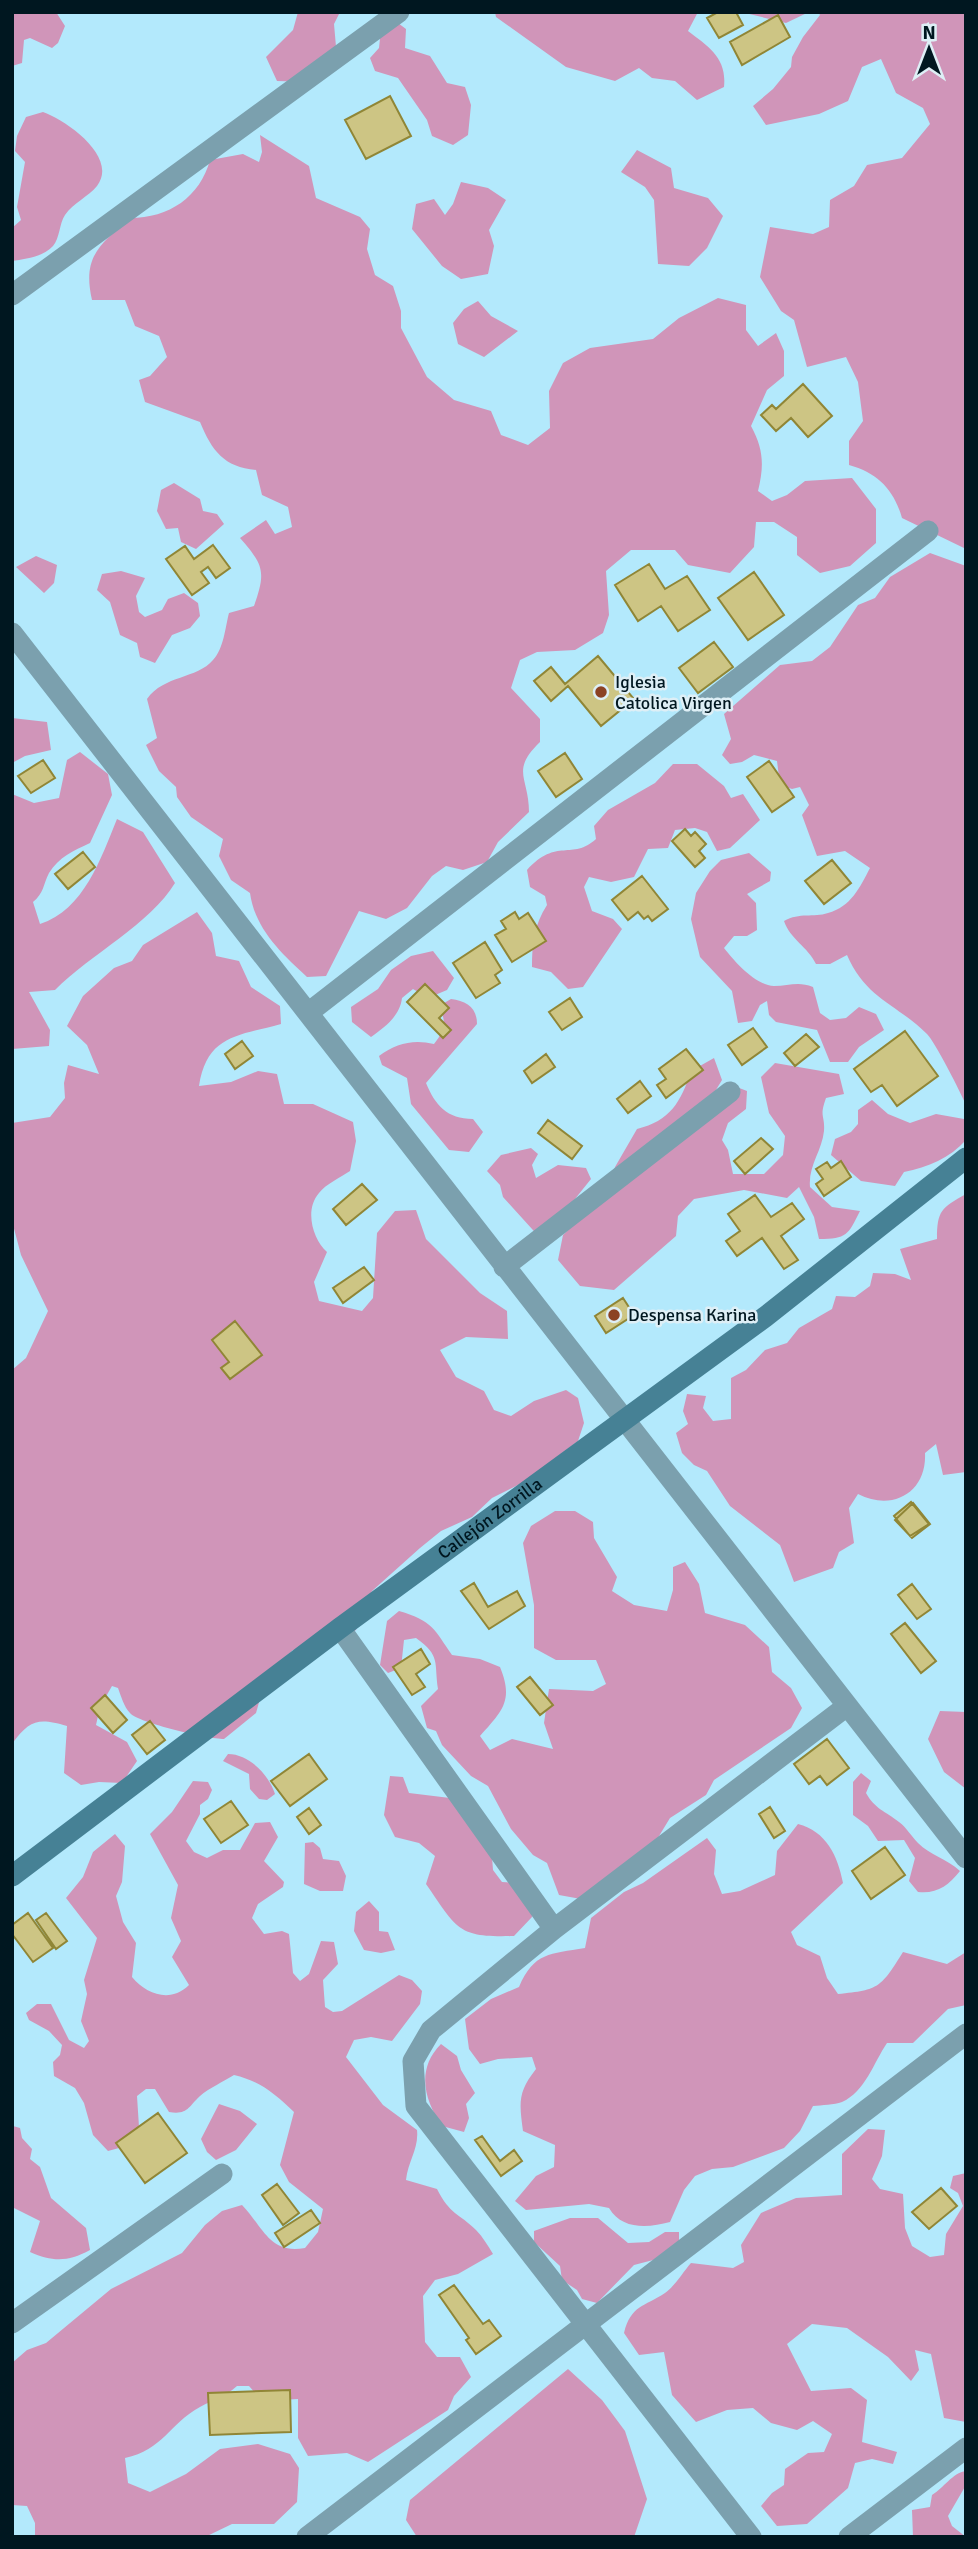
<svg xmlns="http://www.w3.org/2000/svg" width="978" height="2549" viewBox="0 0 978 2549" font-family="Signika,sans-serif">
  <rect width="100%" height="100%" fill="#b3e9fc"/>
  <path fill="#d095b9" d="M12 12H56L65 26 58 43 52 48 30 38 24 40 22 63 12 66Z
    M298 12H340L334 24 337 58 310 82 277 81 266 57 293 30Z
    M495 12H698L688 31C709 47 727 58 724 87L697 100 675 81 652 78 639 68 615 81 566 67 496 17Z
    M741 12H809L786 23Z
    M818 12H966V549L902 518C894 490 878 473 849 465V441L863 421 858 382 846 357 807 367 794 320 781 311 760 277 770 227 813 234 829 227 830 200 854 186 867 165 902 158 930 124 923 108 896 93 881 59 862 67 848 101 819 114 766 125 753 106 773 89 791 67 792 57 803 37 820 15Z
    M394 20 406 29 405 48 430 56 447 83 465 87 471 105 468 135 453 145 432 136 427 120 398 78 375 71 370 58 379 48 381 29Z
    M43 112C66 120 119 157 97 186 88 197 73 203 65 215 59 224 60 238 53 246 43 257 25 259 12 261V228L21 220 17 207 25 162 15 151 17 136 26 117Z
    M260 135 309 166 316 198 360 217 370 229 367 249 375 275 393 286 401 311V328L427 377 454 400 491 411 501 435 528 445 550 428 549 391 563 363 590 348 653 339 679 318 718 298 746 305V330L758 346 776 333 784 351V376L767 390 751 426C764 450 764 466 758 491L772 501 787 495 805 481 852 478 876 509V543L850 566 820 573 797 555V537L774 522H756L754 547 730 573 688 565 675 550H631L606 571 609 615 603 633 575 650 537 652 520 660 511 688 540 719V742C510 771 529 777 529 812L498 842 487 862 463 870 446 866 432 876 407 908 386 919 359 911 326 976 307 977C281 953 255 929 250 893L231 880 219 856 223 839 191 817 177 797 176 787 159 771 146 745 157 738 147 699C164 675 197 679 213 660 224 648 225 628 229 613L254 606C266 572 264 565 240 538L266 520 275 534 292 527 288 507 262 495 256 470C224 467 212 451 200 422L145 402 139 380 150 376 167 357 159 336 135 326 125 300H92C82 256 100 245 130 218 169 218 200 197 210 160L243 154 259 162 262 152Z
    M637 150 671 168 674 188 708 198 723 216 707 248 689 266 658 264 654 200 645 187 621 172Z
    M461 182 488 188 506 200 489 230 494 246 488 274 461 279 442 266 412 229 416 204 434 199 445 215 453 204Z
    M478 301 491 316 518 331 484 357 458 344 453 323 464 309Z
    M174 483 200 499 203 511 217 514 224 524 196 549 181 542 178 528 166 529 157 511 161 490Z
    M930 553 966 566V1105C961 1093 935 1042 927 1034 897 1004 866 999 847 955L830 964H816C808 947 790 939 784 921 800 912 813 918 828 913 851 907 860 887 870 868L845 851 817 856 802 815 809 805 800 787 792 789 780 785 777 761 754 755 742 762 730 764 722 755 731 739 724 714 780 665 812 661 830 647 858 605 875 598 890 577Z
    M36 556 57 565 54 583 44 593 16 567Z
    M121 571 145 578 136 596 139 612 145 617 162 610 168 599 184 593 198 603 200 616 190 628 172 635 155 663 140 657 137 643 120 635 110 602 97 590 102 574Z
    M12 718 47 722 51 750 25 756 12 763Z
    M80 752 108 774 112 795 90 843C73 851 59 857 49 873 43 885 44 893 33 902L40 924C84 910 101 858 117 819L143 832 175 883C150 924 91 954 55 990L29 992 50 1030 49 1046 12 1049V794L34 803 59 798 67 760Z
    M673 764H697L724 786 731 798 743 794 760 820 730 848 717 851 707 832 695 828 675 830 668 848 648 849 634 877 611 882 589 877 584 887 592 911 613 919 622 929 583 987 568 989 551 972 532 967C532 944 534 925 547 905L545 896 530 887 527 870C557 837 572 861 596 839L594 826 608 810 655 783Z
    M749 853 771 872 770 881 747 894 756 903 757 930 747 936H734L724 948C735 962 755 985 774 986 789 986 798 981 813 987L820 1013 830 1020 846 1018 859 1007 876 1014 884 1030 859 1047 848 1062H830L817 1030 776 1022 769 1015 767 1001 760 1005 752 1021 738 1023 732 991 700 957 691 919 696 893 710 871 721 860Z
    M197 912 212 933 216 956 239 961 251 987 280 1006 281 1024C238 1036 207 1035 199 1086L231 1082 258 1071 277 1074 284 1104H313L353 1122 356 1141 350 1171C341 1177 326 1184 319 1193 304 1210 313 1240 327 1252L314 1282 319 1301 362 1311 373 1298 377 1233 395 1211 416 1210 426 1239 480 1293 507 1311 508 1339 466 1337 440 1350 456 1377 484 1391 494 1410 511 1416 534 1401 566 1390 578 1398 584 1423 578 1441 524 1482 492 1498 472 1517 441 1531 420 1548 372 1591 356 1630 331 1645 293 1650 267 1674 256 1713 224 1739C209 1739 138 1723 130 1713 124 1707 121 1696 118 1688L112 1686 100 1707 96 1725 127 1742 137 1761 122 1783 99 1782 81 1785 64 1773 67 1726C39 1718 30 1719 12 1744V1370L26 1358 48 1311 21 1255 12 1221V1123L50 1117 65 1098 64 1083 68 1065 99 1074 87 1045 67 1026 83 996 114 968 132 961 143 945Z
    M433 951 454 978 447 990 428 998 413 989 402 998C400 1016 385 1027 371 1037L352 1022 351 1007 378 989 391 970 411 956Z
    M451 999C466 1001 477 1007 477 1024L426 1083C435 1105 447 1119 473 1119L483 1132 469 1152 449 1150 411 1104 407 1078 382 1065 379 1056C396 1043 414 1039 434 1044 445 1030 447 1023 439 1006Z
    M714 1058 722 1080 708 1103 729 1084 747 1091 746 1109 728 1123 722 1140 728 1150 733 1174H764L783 1155 785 1136 769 1113 761 1077 775 1063 839 1074 844 1094 826 1098C819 1118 825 1114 824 1131 822 1151 808 1166 810 1187L832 1207 860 1211C848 1235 847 1239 819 1239L814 1217 799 1187 787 1198 744 1190 694 1199 678 1216 676 1236 614 1290 580 1286 558 1260 563 1235 608 1190 615 1167 637 1129C670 1121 681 1102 691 1071Z
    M872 1100 888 1114 910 1123 936 1114 964 1119 966 1140C950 1158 928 1167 904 1172L895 1186 861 1181 831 1155 835 1139 851 1132 858 1124V1110Z
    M531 1148 538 1154 532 1165 536 1178 558 1165 586 1168 591 1179 542 1240 503 1197 500 1185 487 1171 501 1155Z
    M966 1194V1472L943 1475 936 1444 925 1453C927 1492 893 1512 858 1494L849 1508 854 1543 839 1552 833 1568 794 1582 780 1545 730 1506 707 1471 694 1465 682 1453 676 1433 688 1424 683 1411 687 1394 706 1396 703 1408 713 1421 731 1419V1378L746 1370 765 1350 787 1343 799 1328 832 1309 836 1296 855 1297 870 1286 873 1273 895 1274 911 1280 900 1249 937 1239C937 1211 941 1208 966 1194Z
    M555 1511H575L593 1522 594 1538 617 1577 612 1591 634 1605 667 1611 673 1590V1567L685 1562 699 1584 705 1613 745 1625 769 1647 772 1672 791 1688 802 1708 791 1728 714 1780 706 1795 670 1818 645 1859 592 1901 559 1895 547 1863 533 1855 511 1829 488 1786 471 1776 442 1745 436 1731 427 1728 421 1706 438 1689C434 1662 441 1656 416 1638L404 1640 401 1668 388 1673 380 1665 387 1621 399 1611C433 1621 434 1629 452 1655L480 1659 500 1667C514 1701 502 1711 480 1736L490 1750 512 1739 553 1749 544 1723 549 1689 593 1691 606 1684 596 1660H556L534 1648V1605L523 1543 531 1526Z
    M940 1711 966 1712V1789L944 1772 928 1739Z
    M228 1754C249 1754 269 1775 275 1794L267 1800 259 1799 250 1789 249 1774 223 1761Z
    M861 1773 871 1781 866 1793C875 1809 885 1811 899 1822 907 1828 911 1836 918 1843 930 1855 947 1859 960 1871 948 1886 937 1894 918 1892L909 1881 915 1858 904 1840 878 1841 868 1826 853 1815V1782Z
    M390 1776 403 1777 409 1793 450 1798 492 1857 493 1870 502 1882 519 1883 531 1896 532 1917 514 1936C456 1938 457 1928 426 1884L435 1856 419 1843 395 1837 384 1815Z
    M193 1781 208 1782 212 1790 208 1799 200 1805V1814L186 1841 194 1852 207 1858 223 1850H240L255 1823 270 1822 278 1837 264 1861 284 1882 283 1887 258 1904 252 1918 264 1934 282 1931 289 1934 293 1973 300 1981 309 1974 321 1941 334 1942 338 1964 323 1980 325 2007 333 2012 342 2011 399 1975 412 1980 422 1991 420 2004 392 2041 371 2037 354 2040 346 2057 383 2105 417 2130C419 2149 408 2161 406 2180L437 2189C450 2215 459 2213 476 2230 483 2237 488 2246 493 2254L458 2274 435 2280 423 2296 425 2342 437 2357H460L471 2377 454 2396 448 2410 368 2462 347 2453 308 2456 298 2438V2399L262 2401 249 2386H237C225 2397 214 2399 200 2407 169 2424 163 2450 125 2458L128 2483 150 2492 186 2474 220 2449 258 2444 290 2454 299 2468 297 2502 274 2524H232L205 2537H35V2523L27 2506 12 2505V2363L27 2350 46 2343 111 2289 182 2253 205 2225 222 2211 242 2205C263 2227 270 2255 305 2248L318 2232 323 2209 289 2182 280 2165 294 2112C275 2094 260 2081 234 2075 223 2082 209 2088 200 2096 188 2107 188 2115 169 2112L155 2089H146L137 2096 139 2127 130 2145 108 2151 93 2135 84 2103 75 2088 54 2076 53 2062 60 2055 62 2045 49 2031 29 2020 26 2013 37 2004H51L69 2040 84 2048 89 2041 81 2021 87 1994 84 1980 97 1938 66 1898 83 1877 93 1852 115 1834 125 1846 122 1882 116 1896 123 1922 136 1943 132 1977C147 1995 171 2003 189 1985L172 1957 181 1941 171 1918 178 1885 150 1834 172 1812Z
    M798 1824C826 1831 838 1856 843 1883L791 1932 797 1945 820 1956 827 1978 838 1994C880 1990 881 1987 903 1952L947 1964 966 1952V2005L948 2009 913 2043H887C874 2062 865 2092 842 2102 834 2105 822 2105 813 2106L800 2131 784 2148 733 2167 712 2169 695 2176 684 2190 670 2222C648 2228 622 2230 609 2208L589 2204 526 2210 515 2201 536 2176 554 2167 555 2145 523 2131C519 2102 518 2092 536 2069L532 2057 498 2059 480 2064 469 2049 465 2019 491 1999 519 1987C534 1952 550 1954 585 1948L591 1918 624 1892 643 1883 707 1838 716 1850 714 1874 722 1894 740 1891 775 1875 777 1851Z
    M313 1842 320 1848 323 1859 339 1861 346 1876 343 1891H320L304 1884 305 1843Z
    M369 1901 379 1912V1931L388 1932 395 1950 381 1953 364 1950 354 1931 356 1912Z
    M441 2044 457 2056 461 2070 475 2093 466 2104 469 2118 464 2132 442 2126C424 2100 416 2069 441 2044Z
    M219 2104 240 2111 257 2124 236 2150 216 2160 207 2152 201 2139Z
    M13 2126 20 2128 22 2138 32 2149 30 2159 40 2167 51 2198 86 2228 90 2250C68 2262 53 2262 30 2252L40 2221 12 2207Z
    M868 2129 885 2130 882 2156 872 2179 880 2189 903 2194 905 2228 912 2246 930 2257 944 2255 946 2234 963 2206 958 2193 950 2188 953 2176 966 2173V2422L944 2418 931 2354 915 2350 919 2370 911 2381 888 2357 847 2328 812 2324 787 2344 811 2391 851 2388 867 2400 862 2442 897 2452 893 2464 872 2459 855 2463 848 2488 807 2524 777 2526 761 2506 772 2493 784 2485 785 2469 808 2453 824 2452 832 2434 813 2421 797 2430 771 2423 753 2408 727 2410 696 2422 672 2395 664 2352 639 2355 624 2333C631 2305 644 2307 665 2293 675 2286 683 2272 691 2263L733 2268 744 2262 741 2245 761 2213 796 2198 842 2195V2154Z
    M570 2218H598L628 2243 649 2242 665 2232H679V2241L657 2259 634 2265 597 2303 582 2299 577 2290 562 2280 560 2266 534 2242V2231Z
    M568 2369 602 2400 625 2431 647 2499 634 2537H417L406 2520 410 2500Z
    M966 2471V2485L948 2516 952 2526 966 2537H913L912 2510 930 2507 932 2495C944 2488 952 2473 966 2471Z"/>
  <path fill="#cdc584" stroke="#908636" stroke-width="2" d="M718 12H736L743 25 719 38 707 18Z
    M778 15 790 37 742 65 730 42Z
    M390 96 411 136 366 159 345 120Z
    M803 384 832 416 808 437 791 418 776 431 761 415 772 405 776 409Z
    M213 545 230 568 216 578 208 567 201 572 209 583 192 595 166 559 185 546 194 559Z
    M649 564 665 589 687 576 710 610 678 631 661 606 638 621 615 585Z
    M754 572 784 615 748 640 718 598Z
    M714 642 733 667 698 693 679 668Z
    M598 656 634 699 601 726 568 686 551 701 534 681 551 667 565 684Z
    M565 753 582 779 556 797 538 771Z
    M43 760 55 778 31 793 18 776Z
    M769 761 794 797 772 812 747 777Z
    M685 829 691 836 695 832 706 844 699 851 705 858 695 867 672 841Z
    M83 852 95 867 68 889 55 874Z
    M832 860 851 883 824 904 805 881Z
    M642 876 668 909 652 921 648 916 644 919 638 912 628 920 612 900Z
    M515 912 519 919 528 913 546 941 512 962 495 935 506 929 501 921Z
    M485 942 502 970 495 975 500 983 476 998 453 963Z
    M425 984 449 1008 439 1018 451 1030 443 1038 407 1002Z
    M570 998 582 1017 562 1030 549 1012Z
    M753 1028 767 1047 742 1065 728 1045Z
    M905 1031 938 1076 897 1106 882 1085 871 1092 854 1069Z
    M806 1034 819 1047 795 1066 784 1053Z
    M242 1041 253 1056 235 1069 225 1054Z
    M686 1049 703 1070 666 1098 657 1085 666 1079 659 1069Z
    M546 1054 555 1067 532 1083 524 1071Z
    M640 1081 651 1096 628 1113 617 1099Z
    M548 1120 582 1146 572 1159 538 1133Z
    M761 1138 773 1149 745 1174 734 1161Z
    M841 1161 851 1177 824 1196 816 1184 823 1179 816 1169 827 1162 831 1168Z
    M362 1184 377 1200 346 1225 333 1209Z
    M755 1195 771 1217 792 1203 804 1219 781 1236 798 1260 784 1269 762 1238 737 1256 726 1241 740 1231 728 1214Z
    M364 1267 374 1280 343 1303 333 1288Z
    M623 1298 634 1315 606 1333 595 1316Z
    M235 1321 262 1355 230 1379 221 1368 229 1362 212 1340Z
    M911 1502 929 1524 910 1536 894 1516Z
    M913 1503 930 1524 912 1538 895 1520Z
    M474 1583 488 1607 517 1591 525 1606 489 1629 461 1591Z
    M912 1584 931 1609 917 1619 898 1595Z
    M905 1623 936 1661 921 1673 891 1634Z
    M421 1649 430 1664 416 1674 425 1687 412 1695 393 1667Z
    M530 1677 553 1705 540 1715 517 1687Z
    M105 1695 127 1720 113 1733 91 1708Z
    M150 1721 165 1740 147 1754 132 1735Z
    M827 1739 849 1768 827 1785 820 1776 809 1784 794 1764Z
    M309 1754 327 1779 290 1806 271 1781Z
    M231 1801 248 1825 221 1843 204 1819Z
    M770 1807 785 1831 774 1838 759 1814Z
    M309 1808 321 1825 309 1834 297 1817Z
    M885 1847 905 1875 871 1899 852 1871Z
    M28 1913 53 1948 33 1962 12 1934V1925Z
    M46 1913 67 1941 56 1949 36 1920Z
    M158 2113 187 2153 145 2183 116 2143Z
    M482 2136 500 2161 514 2150 522 2161 501 2176 475 2140Z
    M277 2184 299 2213 283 2225 262 2195Z
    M941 2188 957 2206 929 2229 912 2212Z
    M311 2210 320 2223 284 2247 275 2233Z
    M454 2285 483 2324 489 2320 501 2336 476 2354 466 2340 469 2338 439 2295Z
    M290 2390 291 2432 210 2435 208 2393Z"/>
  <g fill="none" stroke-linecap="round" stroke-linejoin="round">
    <path stroke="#7ba0ae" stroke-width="21" d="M12 295 399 12
      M12 633 966 1858
      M308 1013 928 531
      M504 1267 730 1092
      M340 1628 554 1929
      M12 2323 222 2174
      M307 2537 966 2034
      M751 2537 416 2106 413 2061 431 2030 554 1929 847 1706
      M849 2537 966 2448"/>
    <path stroke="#468195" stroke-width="21" id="s1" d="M12 1876 340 1628 765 1317 966 1158"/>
  </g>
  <g fill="#8b4224" stroke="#deeff6" stroke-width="2.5">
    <circle cx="601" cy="692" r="7"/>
    <circle cx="614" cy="1315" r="7"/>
  </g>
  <g text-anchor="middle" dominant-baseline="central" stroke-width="5" stroke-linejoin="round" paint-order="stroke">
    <g font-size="18" fill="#001720" stroke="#deeff6" text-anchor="start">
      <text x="615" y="682">Iglesia<tspan x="615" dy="21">Catolica Virgen</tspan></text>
      <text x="628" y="1315">Despensa Karina</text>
    </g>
    <g font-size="18" fill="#001720" stroke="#deeff6">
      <text stroke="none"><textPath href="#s1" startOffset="597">Callejón Zorrilla</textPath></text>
    </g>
  </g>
  <rect width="978" height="2549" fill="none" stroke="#001720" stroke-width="28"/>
  <g transform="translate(929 49)" stroke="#deeff6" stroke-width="5" paint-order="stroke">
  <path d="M0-5L12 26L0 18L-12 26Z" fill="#001720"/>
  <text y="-10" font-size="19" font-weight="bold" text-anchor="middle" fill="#001720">N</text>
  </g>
</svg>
